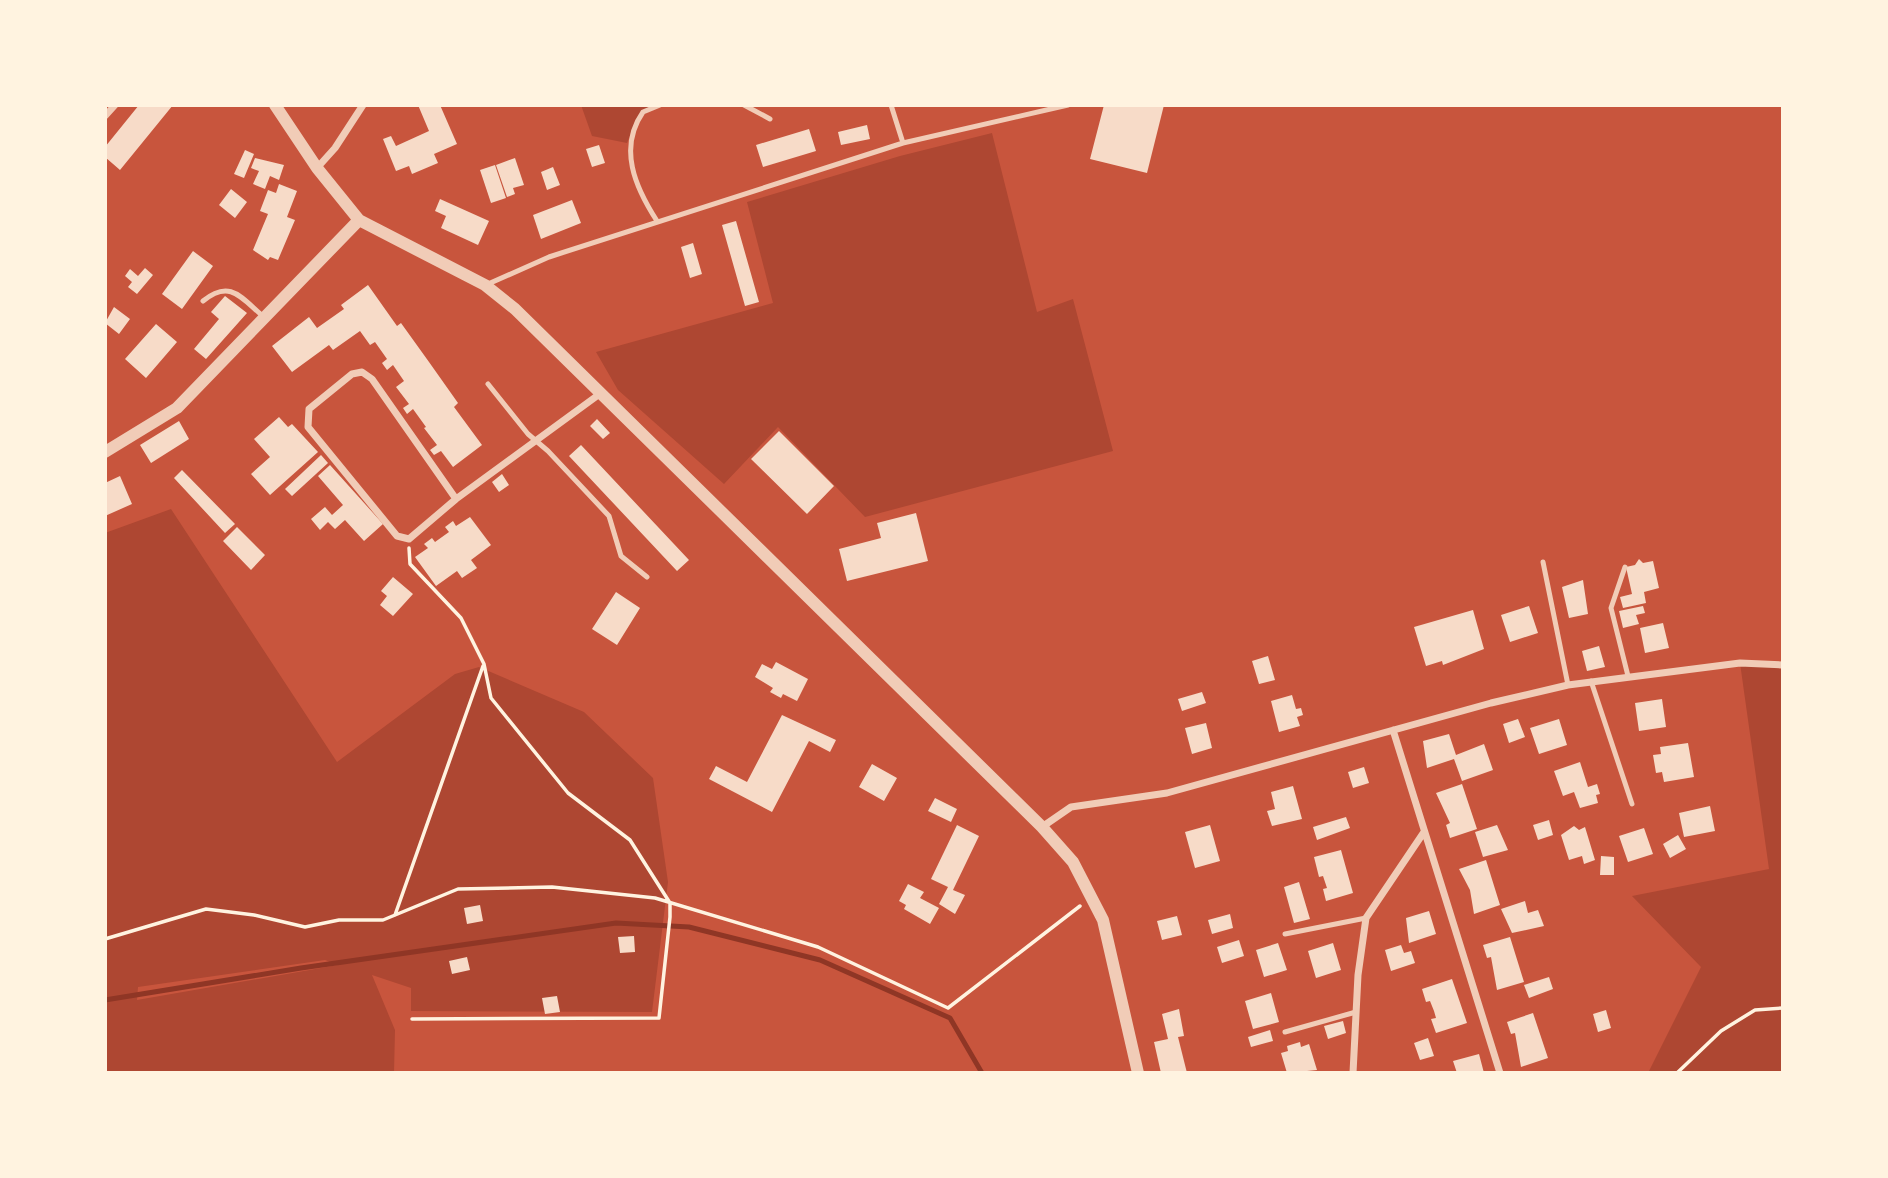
<svg xmlns="http://www.w3.org/2000/svg" width="1888" height="1178" viewBox="0 0 1888 1178" font-family="Manrope,sans-serif">
  <rect width="100%" height="100%" fill="#c8553d"/>
  <path fill="#ae4732" fill-rule="evenodd" d="M581 105H656L635 122 627 143 592 136Z
    M992 133 1037 312 1073 299 1113 451 865 517 778 427 724 484 618 390 596 352 773 303 747 202 900 156Z
    M171 509 337 762 455 674 479 667 584 712 653 778 668 882 652 1012 411 1011V988L372 975 395 1030 394 1073H105V533ZM325 960 338 965 137 1000 138 987Z
    M1740 663 1783 669V1073H1648L1701 967 1632 896 1769 869Z"/>
  <g fill="none" stroke-linecap="round" stroke-linejoin="round">
    <path stroke="#8f3625" stroke-width="5" d="M105 1000 301 968 616 923 689 927 820 960 950 1018 982 1073"/>
  </g>
  <path fill="#f7dbc8" d="M139 105H173L120 170 105 157V147Z
    M418 105H440L457 144 434 154 438 163 412 174 409 166 396 171 383 139 391 136 396 146 429 131Z
    M1104 105H1164L1147 173 1090 159Z
    M867 125 870 139 841 145 838 132Z
    M809 129 816 151 763 167 756 145Z
    M599 145 605 163 592 167 586 149Z
    M245 150 254 154 244 178 234 174Z
    M255 158 284 165 279 180 270 176 265 189 253 184 259 171 251 168Z
    M515 158 524 185 513 188 515 194 507 197 496 165Z
    M495 165 506 198 491 203 480 170Z
    M553 167 560 185 547 190 541 172Z
    M279 184 297 191 287 217 295 220 278 260 270 257 268 260 253 250 268 214 260 211 268 190 276 193Z
    M231 189 247 202 235 218 219 205Z
    M440 199 489 221 478 245 441 228 446 216 435 211Z
    M572 200 581 223 541 239 533 215Z
    M736 221 759 302 745 306 722 225Z
    M693 243 702 274 690 278 681 247Z
    M193 251 213 266 182 309 162 294Z
    M145 268 153 275 137 294 128 287 132 282 125 276 130 269 138 276Z
    M368 285 397 326 401 323 429 362 458 403 454 407 482 445 453 467 441 451 434 455 430 450 437 445 424 428 426 427 413 409 407 414 403 408 409 404 396 387 404 381 393 365 387 370 382 363 387 359 375 342 370 345 360 331 333 350 329 345 292 372 272 346 309 317 317 328 344 309 341 305Z
    M225 296 247 313 206 359 194 349 219 319 211 312Z
    M114 307 130 319 119 334 105 323Z
    M156 324 177 342 146 378 125 359Z
    M279 417 288 427 292 424 318 452 270 495 251 474 270 457 254 439Z
    M597 419 610 433 603 439 590 426Z
    M179 421 189 439 151 463 140 445Z
    M779 431 834 486 807 514 751 459Z
    M581 445 689 560 677 571 569 456Z
    M321 455 328 463 292 496 285 489Z
    M330 465 383 524 364 541 345 520 335 529 328 522 320 530 311 519 325 507 332 515 343 505 318 476Z
    M182 470 235 524 225 533 174 478Z
    M502 474 509 485 499 492 492 482Z
    M120 476 132 504 105 516V483Z
    M916 513 928 561 847 581 839 549 881 538 877 523Z
    M470 517 491 545 471 560 477 568 462 578 457 571 436 586 415 557 428 548 424 544 432 538 435 542 449 532 445 527 453 521 456 526Z
    M237 527 265 555 251 570 223 541Z
    M1639 559 1643 563 1653 561 1659 588 1644 592 1646 603 1623 608 1620 597 1632 594 1626 567 1635 565Z
    M393 577 413 594 393 616 380 605 387 596 381 591Z
    M1583 580 1588 614 1569 618 1562 587Z
    M616 592 640 608 617 645 592 629Z
    M1529 606 1538 633 1510 642 1501 615Z
    M1643 606 1645 613 1636 615 1639 624 1623 628 1619 611Z
    M1473 610 1484 649 1443 665 1442 661 1426 666 1414 627Z
    M1663 623 1669 648 1645 653 1640 628Z
    M1599 646 1605 667 1587 671 1582 651Z
    M1268 656 1275 680 1259 684 1252 661Z
    M776 662 808 679 797 701 783 694 781 698 770 692 773 688 755 677 762 664 772 669Z
    M1202 692 1206 703 1182 711 1178 699Z
    M1292 695 1296 709 1301 708 1303 715 1297 717 1300 726 1279 732 1271 701Z
    M1662 699 1666 727 1639 731 1635 703Z
    M782 715 836 740 830 752 809 741 772 812 709 779 716 766 747 782Z
    M1518 719 1525 737 1509 743 1503 724Z
    M1559 719 1567 745 1539 754 1530 728Z
    M1206 723 1212 748 1192 754 1185 728Z
    M1449 734 1456 755 1484 744 1493 770 1462 781 1454 759 1427 768 1423 741Z
    M1688 743 1694 777 1664 782 1662 772 1656 773 1653 755 1661 754 1660 747Z
    M1580 762 1588 787 1597 784 1600 794 1596 795 1598 803 1580 808 1574 792 1563 796 1554 771Z
    M872 764 897 778 884 801 859 787Z
    M1364 767 1369 783 1353 788 1348 772Z
    M1462 784 1477 829 1450 838 1446 825 1450 823 1436 793Z
    M1293 786 1302 819 1272 826 1267 811 1275 809 1271 792Z
    M935 798 957 809 951 822 928 811Z
    M1710 806 1715 831 1684 837 1679 813Z
    M1346 817 1350 828 1317 840 1313 827Z
    M1549 820 1553 835 1538 840 1533 825Z
    M957 825 979 836 953 890 965 895 955 914 939 904 948 887 931 879Z
    M1210 825 1220 861 1195 868 1185 832Z
    M1497 825 1508 850 1483 857 1475 832Z
    M1574 826 1579 830 1585 827 1595 860 1584 864 1582 856 1569 860 1561 835Z
    M1644 828 1653 854 1628 862 1619 836Z
    M1678 835 1686 849 1670 858 1663 844Z
    M1341 850 1353 893 1326 901 1323 889 1327 888 1323 876 1319 877 1314 857Z
    M1601 856 1614 857V875H1600Z
    M1486 860 1500 905 1474 914 1470 890 1459 869Z
    M1299 882 1310 919 1294 923 1284 887Z
    M908 884 924 892 920 898 939 908 930 924 904 909 906 905 899 901Z
    M1525 901 1528 913 1538 910 1544 926 1512 933 1501 909Z
    M480 905 483 921 467 924 464 908Z
    M1429 911 1436 934 1409 943 1406 918Z
    M1230 914 1233 928 1212 934 1208 920Z
    M1177 916 1182 935 1162 940 1157 921Z
    M634 936 635 952 620 953 618 937Z
    M1510 937 1524 982 1497 990 1491 957 1487 958 1483 945Z
    M1239 940 1244 956 1222 963 1217 947Z
    M1278 943 1287 970 1264 977 1256 950Z
    M1333 943 1341 970 1316 978 1308 951Z
    M1401 945 1404 953 1411 951 1415 963 1391 971 1385 950Z
    M467 957 470 970 452 974 449 961Z
    M1549 977 1553 989 1529 998 1524 985Z
    M1452 979 1467 1023 1436 1033 1431 1019 1436 1018 1434 1011 1430 1001 1426 1002 1422 989Z
    M1271 993 1279 1022 1253 1029 1245 1001Z
    M557 996 560 1012 545 1014 542 998Z
    M1179 1009 1184 1036 1178 1037 1187 1073H1161L1154 1042 1168 1039 1162 1014Z
    M1606 1010 1611 1028 1598 1032 1593 1014Z
    M1533 1013 1548 1058 1521 1067 1515 1033 1511 1034 1507 1022Z
    M1343 1021 1346 1033 1328 1039 1324 1026Z
    M1270 1030 1273 1041 1251 1047 1248 1037Z
    M1428 1038 1434 1056 1420 1060 1414 1043Z
    M1300 1042 1301 1047 1309 1044 1317 1070 1287 1073 1281 1053 1288 1051 1287 1046Z
    M1479 1054 1484 1073H1457L1453 1061Z"/>
  <g fill="none" stroke-linecap="round" stroke-linejoin="round">
    <path stroke="#fff3e0" stroke-width="3.5" d="M409 548 410 564 461 618 484 664 491 698 568 793 630 840 670 903V917L659 1018 412 1019
      M395 915 483 666
      M105 939 206 909 254 915 305 927 339 920H383L458 889 552 887 655 898 818 947 948 1008 1080 906
      M1677 1073 1721 1031 1755 1010 1783 1008"/>
    <path stroke="#f1ccb7" stroke-width="5" d="M744 105 770 119
      M903 143 1068 105
      M657 221C635 187 618 148 643 112L660 105
      M488 284 549 257 903 143 891 105
      M203 301C231 278 242 299 265 318
      M488 384 528 434 548 451 609 516 621 556 647 577
      M1543 562 1568 685
      M1625 567 1611 608 1628 676
      M1591 681 1632 804
      M1285 934 1366 918
      M1285 1032 1356 1012"/>
    <path stroke="#f1ccb7" stroke-width="7" d="M105 116 115 105
      M317 168 335 148 363 105
      M456 499 372 379 362 372 352 374 309 409 308 427 397 536 409 539 456 499 601 393
      M1393 730 1500 1073
      M1042 827 1071 807 1167 793 1491 703 1568 685 1740 663 1783 665
      M1353 1073 1358 975 1366 918 1424 832"/>
    <path stroke="#f1ccb7" stroke-width="12" d="M275 105 317 168 359 220 485 285 515 309 1042 827 1073 862 1103 920 1138 1073
      M105 452 177 408 359 220"/>
  </g>
  <rect width="1888" height="1178" fill="none" stroke="#fff3e0" stroke-width="214"/>
</svg>
